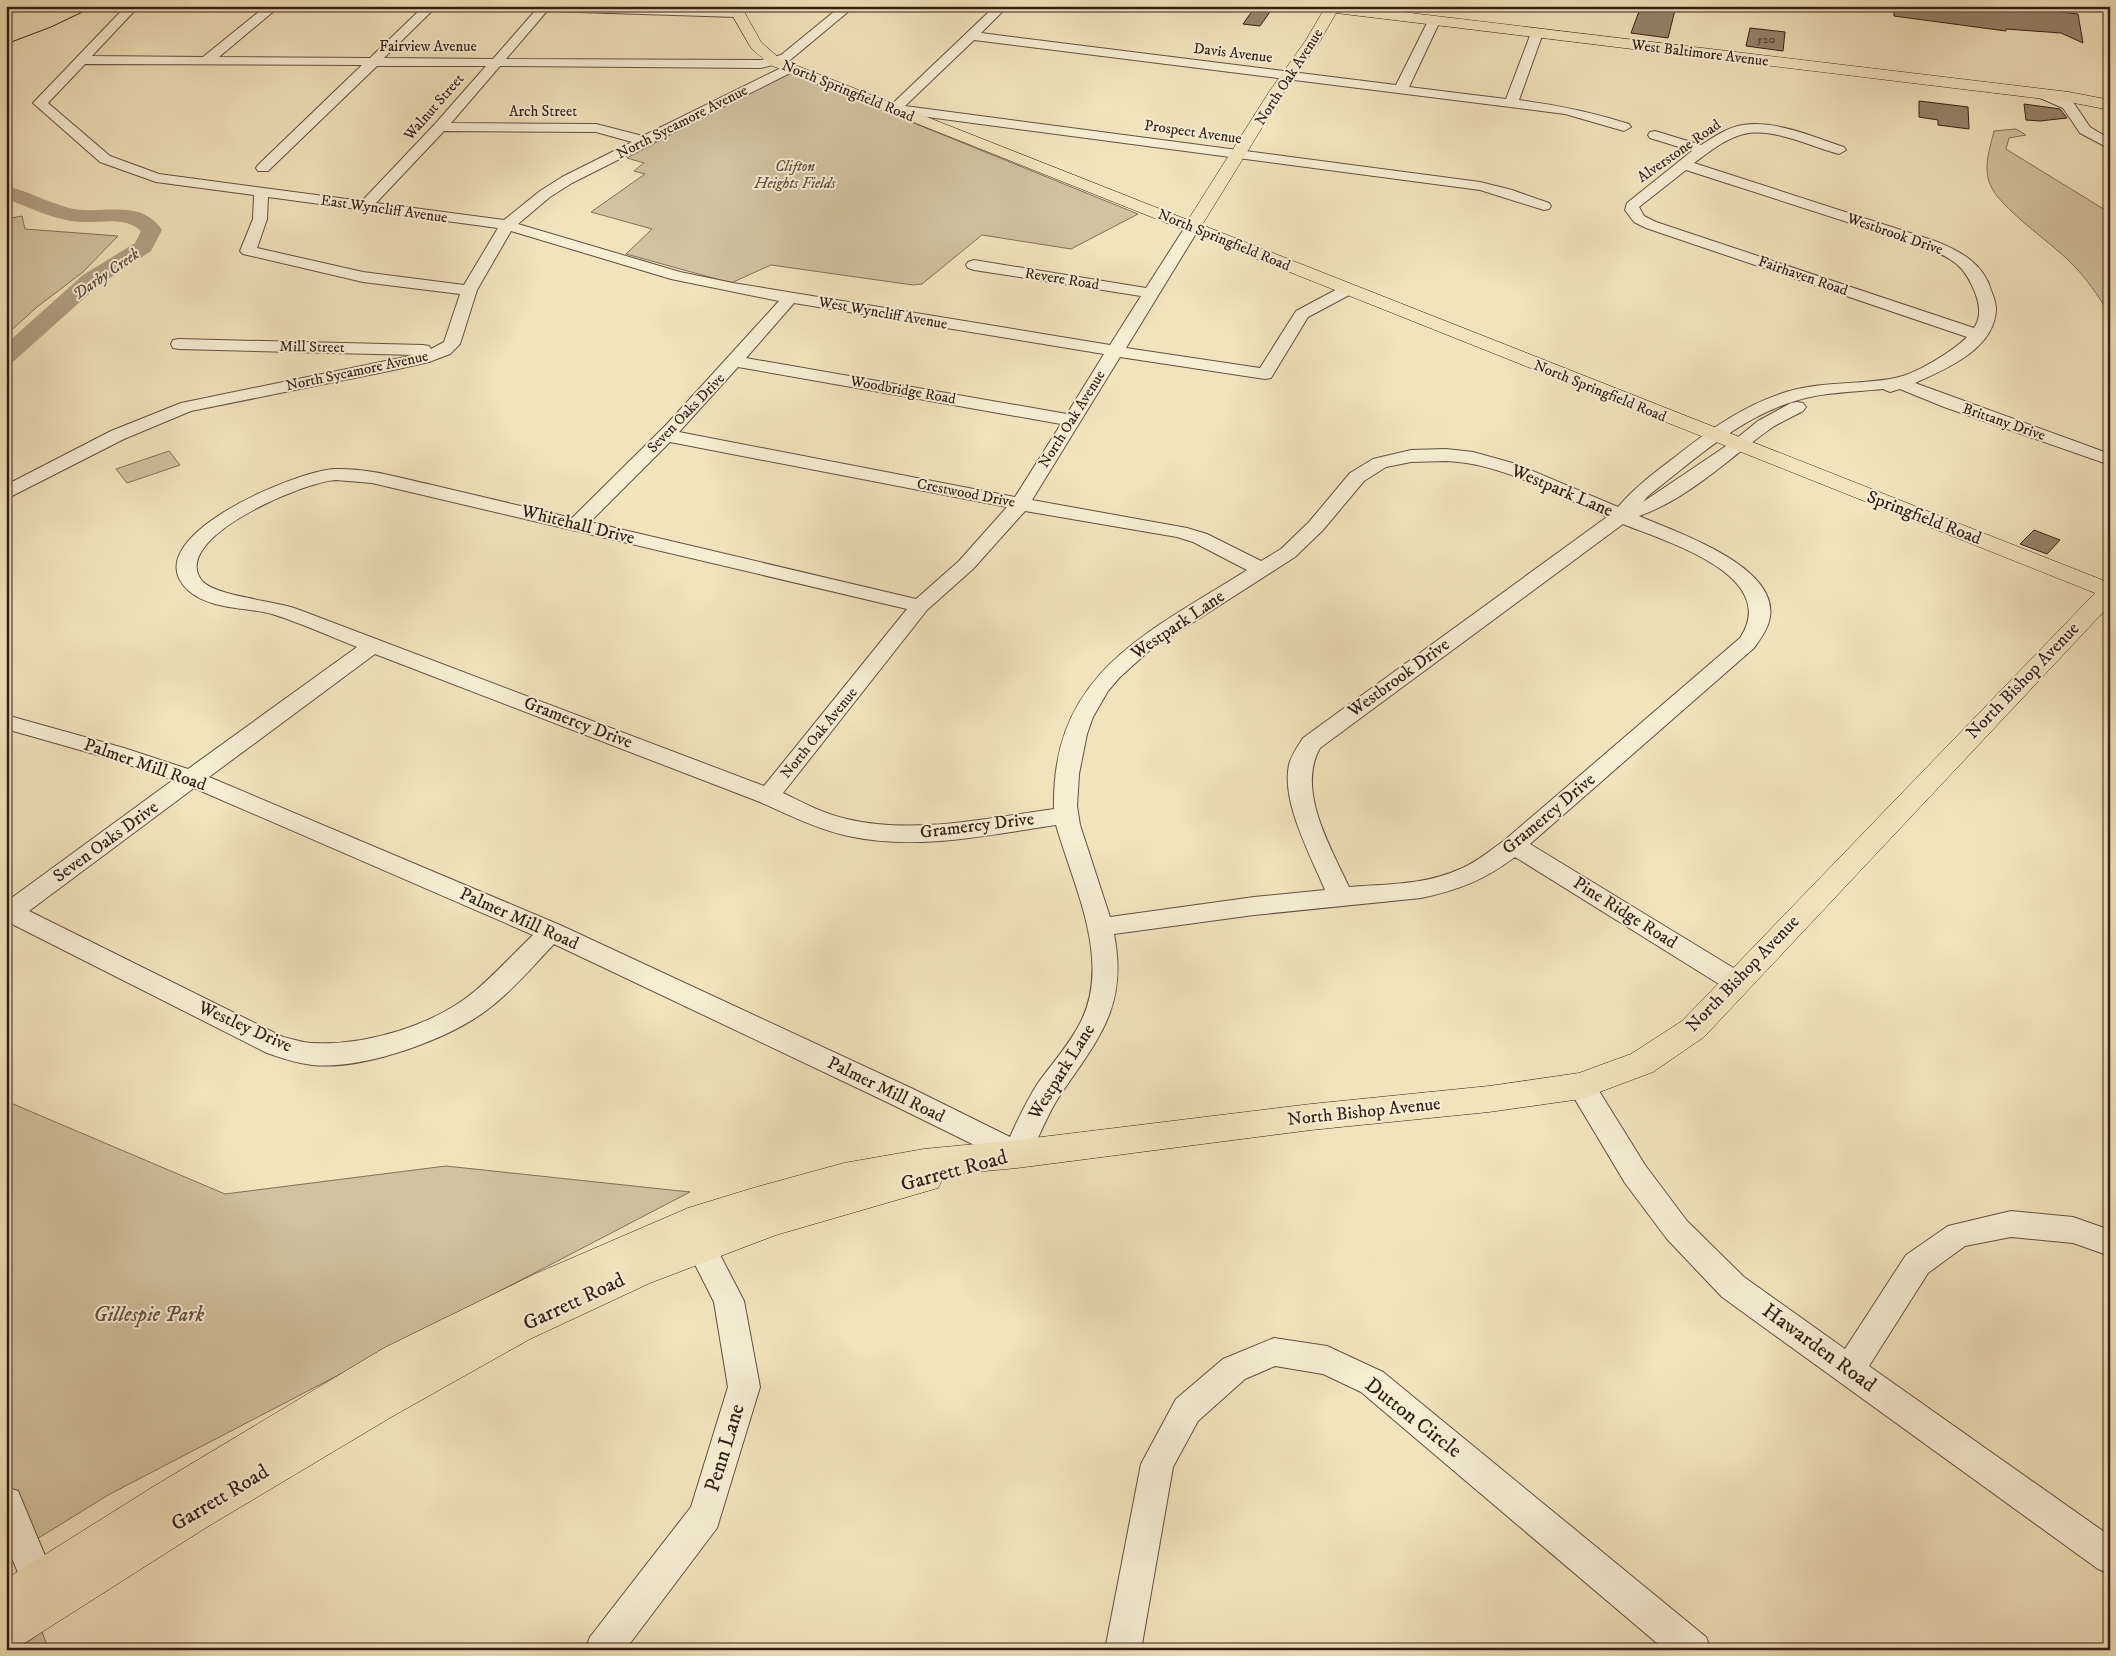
<svg xmlns="http://www.w3.org/2000/svg" width="2116" height="1656" viewBox="0 0 2116 1656" font-family="'IM FELL DW Pica',serif">
  <rect width="100%" height="100%" fill="#f1e3bc"/>
  <filter id="stains"><feTurbulence type="fractalNoise" baseFrequency=".004" numOctaves="4"/><feColorMatrix values="0 0 0 0 .2 0 0 0 0 .09 0 0 0 0 .02 0 0 0 .5 -.17"/></filter>
  <radialGradient id="worn" r=".72"><stop offset=".6" stop-color="#630" stop-opacity="0"/><stop offset="1" stop-color="#630" stop-opacity=".3"/></radialGradient>
  <path fill="#d1c2a0" stroke="#82705b" d="M788 72 1138 214 1071 249 982 235 922 284 913 285 771 265 731 283 626 254 652 229 591 212 645 174 634 171 644 163 627 158Z
    M2016 129 2026 135 2009 138 2006 149 2110 213V314C2098 296 2086 277 2070 262 2052 243 1998 207 1990 184 1983 167 1990 148 1994 131Z
    M22 216 25 229 118 236 83 272 37 307 6 335V219Z
    M169 451 180 465 127 483 116 469Z
    M6 1101 225 1194 446 1166 690 1192 110 1494 6 1558Z
    M42 1632 49 1650H15Z"/>
  <g fill="none" stroke-linecap="round" stroke-linejoin="round">
    <path fill="#b0a084" fill-rule="evenodd" d="M6 186C28 191 47 202 69 208 100 216 140 197 162 230L151 251 99 285 14 361 6 363V344L83 275 135 243 141 231C125 216 102 223 81 222 55 221 30 207 6 199Z"/>
  </g>
  <path fill="#95856c" stroke="#321f16" d="M1641 6H1676L1668 38 1631 33Z
    M1894 6H2033L2034 9 2078 14 2083 43 2061 33 2006 29V31L1894 16Z
    M1255 7 1272 9 1260 26 1243 24Z
    M1750 28 1785 32 1783 51 1746 46Z
    M1919 101 1968 107 1969 129 1938 125V120L1919 117Z
    M2024 104 2060 109 2067 118 2040 121 2026 120Z
    M2034 530 2060 540 2047 554 2020 544Z"/>
  <g fill="none" stroke-linecap="round" stroke-linejoin="round">
    <g stroke="#625040" stroke-width="2">
      <path id="minor" d="M126 6H139L92 56 203 57 266 6H280L219 57 370 58 424 6H437L384 58 493 59 535 11 502 10 496 6H631L737 9 743 13 737 17 547 11 506 59 761 60 781 55 841 6H855L789 61 761 68 500 66 451 123 596 124 643 136 789 64 794 65 795 68 794 71 572 183 550 197 518 224 680 272 733 283 1110 345 1141 296 974 270 968 268 966 265 968 262 974 260 1146 288 1187 224H1197L1200 227 1126 348 1260 368 1296 311 1341 287H1353L1355 290 1353 293 1308 317 1271 378 1265 379 1120 357 1032 500 1187 528 1207 534 1261 561 1281 549 1309 522 1350 473 1373 459 1411 450 1446 449 1473 452 1516 464 1618 507C1635 487 1654 473 1675 457 1709 430 1744 405 1786 392 1823 381 1859 385 1895 378 1916 374 1952 352 1967 337L1646 228 1634 222 1625 210 1627 203 1692 151 1650 138 1648 135 1650 132 1655 131 1701 145C1714 137 1728 127 1743 125 1776 120 1813 137 1844 147L1846 150 1839 154C1811 147 1773 127 1744 134 1726 138 1709 152 1694 163L1935 241C1960 251 1983 263 1991 290 1993 296 1996 302 1996 309 1995 349 1946 369 1915 383L2110 454V465L1944 407 1900 389 1890 392 1883 389C1854 392 1823 392 1795 401 1739 418 1694 460 1648 496L1643 502 1732 442 1758 421 1791 403 1797 402 1803 403 1806 407 1803 411C1792 417 1780 422 1770 429 1728 459 1688 499 1639 516 1675 532 1778 565 1770 617 1768 629 1761 638 1754 648L1530 844 1745 975 1749 982 1745 989 1736 992 1727 989 1515 857C1484 880 1459 890 1421 898L1254 915 1114 934C1129 1010 1095 1042 1057 1100 1045 1120 1037 1141 1027 1162L1017 1166 891 1104 554 944C534 965 515 988 492 1006 452 1039 364 1070 312 1065 297 1063 281 1058 267 1053L10 923 6 924V902L173 780 108 758 6 729V715L124 748 188 769 357 647C329 636 301 623 272 614 246 607 211 610 189 591 130 539 298 470 335 469 368 468 400 478 432 485 479 496 525 507 572 518L667 424 779 301 671 279 511 231 477 290 460 344 450 354 429 362 389 371 191 411 124 439 6 499V485L111 431 181 403 415 355 179 349 173 348 171 344 173 340 179 339 423 345 429 346 431 349 444 342 460 294 363 282 243 254 240 251 253 219 254 195 156 182 100 162 33 103ZM85 64 362 65 258 165 256 168 258 171H268L377 66H486L435 124 362 201 159 174 110 156 48 103ZM444 131 596 132 632 142 562 177 540 191 504 220 376 203ZM1686 170 1925 247C1953 259 1965 265 1976 295 1980 306 1981 318 1974 328L1656 222 1644 216 1639 207ZM268 197 498 228 464 285 363 272 257 248 267 219ZM794 303 1104 354 1067 414 746 358ZM738 367 1061 424 1015 497 679 432ZM670 442 1007 507 959 561 916 599 590 522ZM1446 461C1501 463 1557 495 1607 517L1303 738C1298 746 1291 756 1289 765 1281 802 1311 856 1325 890L1254 897 1110 917 1080 825 1077 806 1079 774 1087 734 1093 717 1108 691 1120 677 1150 650 1295 557 1323 530 1364 481 1386 467 1411 462ZM336 480 372 483 907 609 764 786 297 609C276 601 215 596 202 581 168 538 306 481 336 480ZM1025 511 1177 537 1193 542 1247 570C1148 633 1051 672 1054 809 987 818 914 835 847 819 824 814 804 803 783 793L927 610 973 569ZM1623 524C1664 541 1782 575 1740 638L1506 839C1491 850 1477 862 1460 869 1426 885 1385 884 1349 887 1331 848 1296 790 1320 748ZM375 654 760 802C789 815 817 829 848 836 916 851 988 835 1056 825 1074 888 1114 964 1078 1027 1067 1047 1051 1065 1038 1083 1027 1100 1018 1119 1010 1137L911 1088 560 925 209 777ZM194 788 533 935C514 953 495 974 475 991 435 1025 365 1046 313 1043 303 1043 293 1039 283 1037L29 911Z
        M995 6H1008L981 33 1396 85 1428 21 1434 17 1440 21 1409 87 1506 99 1531 33 1537 29 1543 33 1519 100C1557 105 1592 112 1629 124L1631 127 1624 131 1565 114 974 40 905 106 1480 182 1512 190 1549 203 1551 206 1549 209 1544 210 1480 190 890 112 888 109 890 106Z
        M2045 91 2073 102 2090 127 2110 139V149L2080 133 2063 108 2040 98 2038 95 2040 92Z
        M1581 1075 1591 1078 1645 1165 1687 1221 1744 1277 1845 1349 1906 1255 1948 1226 2011 1211 2073 1217 2110 1230V1256L2073 1243 2011 1237 1965 1246 1928 1273 1869 1366 2110 1536V1574L2098 1569 1722 1297 1667 1239 1625 1183 1567 1086 1571 1078Z
        M694 1220 704 1224 744 1301 760 1387 717 1528 625 1650H585L590 1637 691 1507 728 1387 714 1302 679 1233 684 1224Z
        M1274 1338 1327 1346 1383 1372 1706 1637 1711 1650H1665L1361 1392 1323 1374 1275 1366 1245 1379 1198 1421 1173 1467 1141 1650H1105L1141 1464 1176 1399 1223 1359Z
        M6 1487 18 1491 61 1594 56 1606 44 1611 32 1606 6 1544Z"/>
    </g>
    <g stroke="#321f16" stroke-width="1">
      <path id="major" d="M727 6H741L761 42 780 59 1188 220 1269 92 1306 40 1323 11 1310 9 1308 6H1352L2069 92 2110 100V110L2069 102 1336 13 1320 41 1284 92 1202 225 2110 583V605L1704 1037 1653 1072 1581 1099 1489 1112 1311 1130 1017 1168 941 1175 943 1178 938 1188 776 1235 650 1283 530 1339 393 1416 207 1527 20 1646 6 1650V1579L156 1485 384 1348 535 1274 688 1208 753 1188 844 1163 924 1149 1017 1140 1311 1104 1489 1086 1579 1073 1631 1054 1682 1021 2095 593 770 65 751 48Z"/>
    </g>
    <use href="#minor" fill="#f6edd3" fill-rule="evenodd"/>
    <use href="#major" fill="#f1e3bc" fill-rule="evenodd"/>
    <path stroke="#321f16" stroke-width="1" d="M6 44 51 27 95 6"/>
  </g>
  <g text-anchor="middle" dominant-baseline="central" stroke-width="4" stroke-linejoin="round" paint-order="stroke">
    <g font-size="12" fill="#4b382c">
      <text x="1766" y="39">520</text>
    </g>
    <g font-size="15" fill="#321f16" stroke="#f6edd3">
      <text x="428" y="46">Fairview Avenue</text>
      <text transform="translate(1233 53) rotate(7)">Davis Avenue</text>
      <text transform="translate(1700 53) rotate(7)">West Baltimore Avenue</text>
      <text transform="translate(1289 77) rotate(-57)">North Oak Avenue</text>
      <text transform="translate(848 91) rotate(22)">North Springfield Road</text>
      <text transform="translate(434 107) rotate(-49)">Walnut Street</text>
      <text x="543" y="111">Arch Street</text>
      <text transform="translate(682 122) rotate(-27)">North Sycamore Avenue</text>
      <text transform="translate(1193 132) rotate(8)">Prospect Avenue</text>
      <text transform="translate(1679 151) rotate(-35)">Alverstone Road</text>
      <text transform="translate(384 209) rotate(8)">East Wyncliff Avenue</text>
      <text transform="translate(1895 234) rotate(19)">Westbrook Drive</text>
      <text transform="translate(1224 240) rotate(22)">North Springfield Road</text>
      <text transform="translate(1803 276) rotate(19)">Fairhaven Road</text>
      <text transform="translate(1062 279) rotate(9)">Revere Road</text>
      <text transform="translate(883 313) rotate(10)">West Wyncliff Avenue</text>
      <text transform="translate(312 347) rotate(1)">Mill Street</text>
      <text transform="translate(357 371) rotate(-12)">North Sycamore Avenue</text>
      <text transform="translate(903 390) rotate(10)">Woodbridge Road</text>
      <text transform="translate(1600 391) rotate(22)">North Springfield Road</text>
      <text transform="translate(686 413) rotate(-46)">Seven Oaks Drive</text>
      <text transform="translate(1072 419) rotate(-58)">North Oak Avenue</text>
      <text transform="translate(2004 422) rotate(19)">Brittany Drive</text>
      <text transform="translate(966 493) rotate(11)">Crestwood Drive</text>
      <text transform="translate(819 733) rotate(-51)">North Oak Avenue</text>
    </g>
    <g font-size="15" font-style="italic" fill="#62503f" stroke="#f6edd3">
      <text x="795" y="166">Clifton<tspan x="795" dy="17">Heights Fields</tspan></text>
    </g>
    <g font-size="16" font-style="italic" fill="#5e4c3c" stroke="#f6edd3">
      <text transform="translate(106 274) rotate(-35)">Darby Creek</text>
    </g>
    <g font-size="18" fill="#321f16" stroke="#f6edd3">
      <text transform="translate(1562 491) rotate(23)">Westpark Lane</text>
      <text transform="translate(1924 518) rotate(21)">Springfield Road</text>
      <text transform="translate(578 525) rotate(14)">Whitehall Drive</text>
      <text transform="translate(1178 625) rotate(-34)">Westpark Lane</text>
      <text transform="translate(1399 678) rotate(-36)">Westbrook Drive</text>
      <text transform="translate(2023 681) rotate(-46)">North Bishop Avenue</text>
      <text transform="translate(578 723) rotate(21)">Gramercy Drive</text>
      <text transform="translate(145 765) rotate(19)">Palmer Mill Road</text>
      <text transform="translate(1549 814) rotate(-40)">Gramercy Drive</text>
      <text transform="translate(977 826) rotate(-7)">Gramercy Drive</text>
      <text transform="translate(106 842) rotate(-36)">Seven Oaks Drive</text>
      <text transform="translate(1625 913) rotate(32)">Pine Ridge Road</text>
      <text transform="translate(519 919) rotate(24)">Palmer Mill Road</text>
      <text transform="translate(1743 974) rotate(-46)">North Bishop Avenue</text>
      <text transform="translate(245 1027) rotate(24)">Westley Drive</text>
      <text transform="translate(1062 1072) rotate(-58)">Westpark Lane</text>
      <text transform="translate(886 1090) rotate(26)">Palmer Mill Road</text>
      <text transform="translate(1364 1112) rotate(-6)">North Bishop Avenue</text>
    </g>
    <g font-size="21" fill="#321f16" stroke="#f6edd3">
      <text transform="translate(954 1171) rotate(-15)">Garrett Road</text>
      <text transform="translate(574 1302) rotate(-25)">Garrett Road</text>
      <text transform="translate(1819 1348) rotate(36)">Hawarden Road</text>
      <text transform="translate(1413 1418) rotate(38)">Dutton Circle</text>
      <text transform="translate(725 1448) rotate(-73)">Penn Lane</text>
      <text transform="translate(220 1498) rotate(-31)">Garrett Road</text>
    </g>
    <g font-size="21" font-style="italic" fill="#62503f" stroke="#f6edd3">
      <text x="149" y="1315">Gillespie Park</text>
    </g>
  </g>
  <rect width="2116" height="1656" fill="none" stroke="#f1e3bc" stroke-width="25"/>
  <rect x="8" y="8" width="2101" height="1641" fill="none" stroke="#321f16" stroke-width="2.5"/>
  <rect x="12" y="12" width="2091" height="1631" fill="none" stroke="#321f16"/>
  <rect width="100%" height="100%" filter="url(#stains)"/>
  <rect width="100%" height="100%" fill="url(#worn)"/>
</svg>
